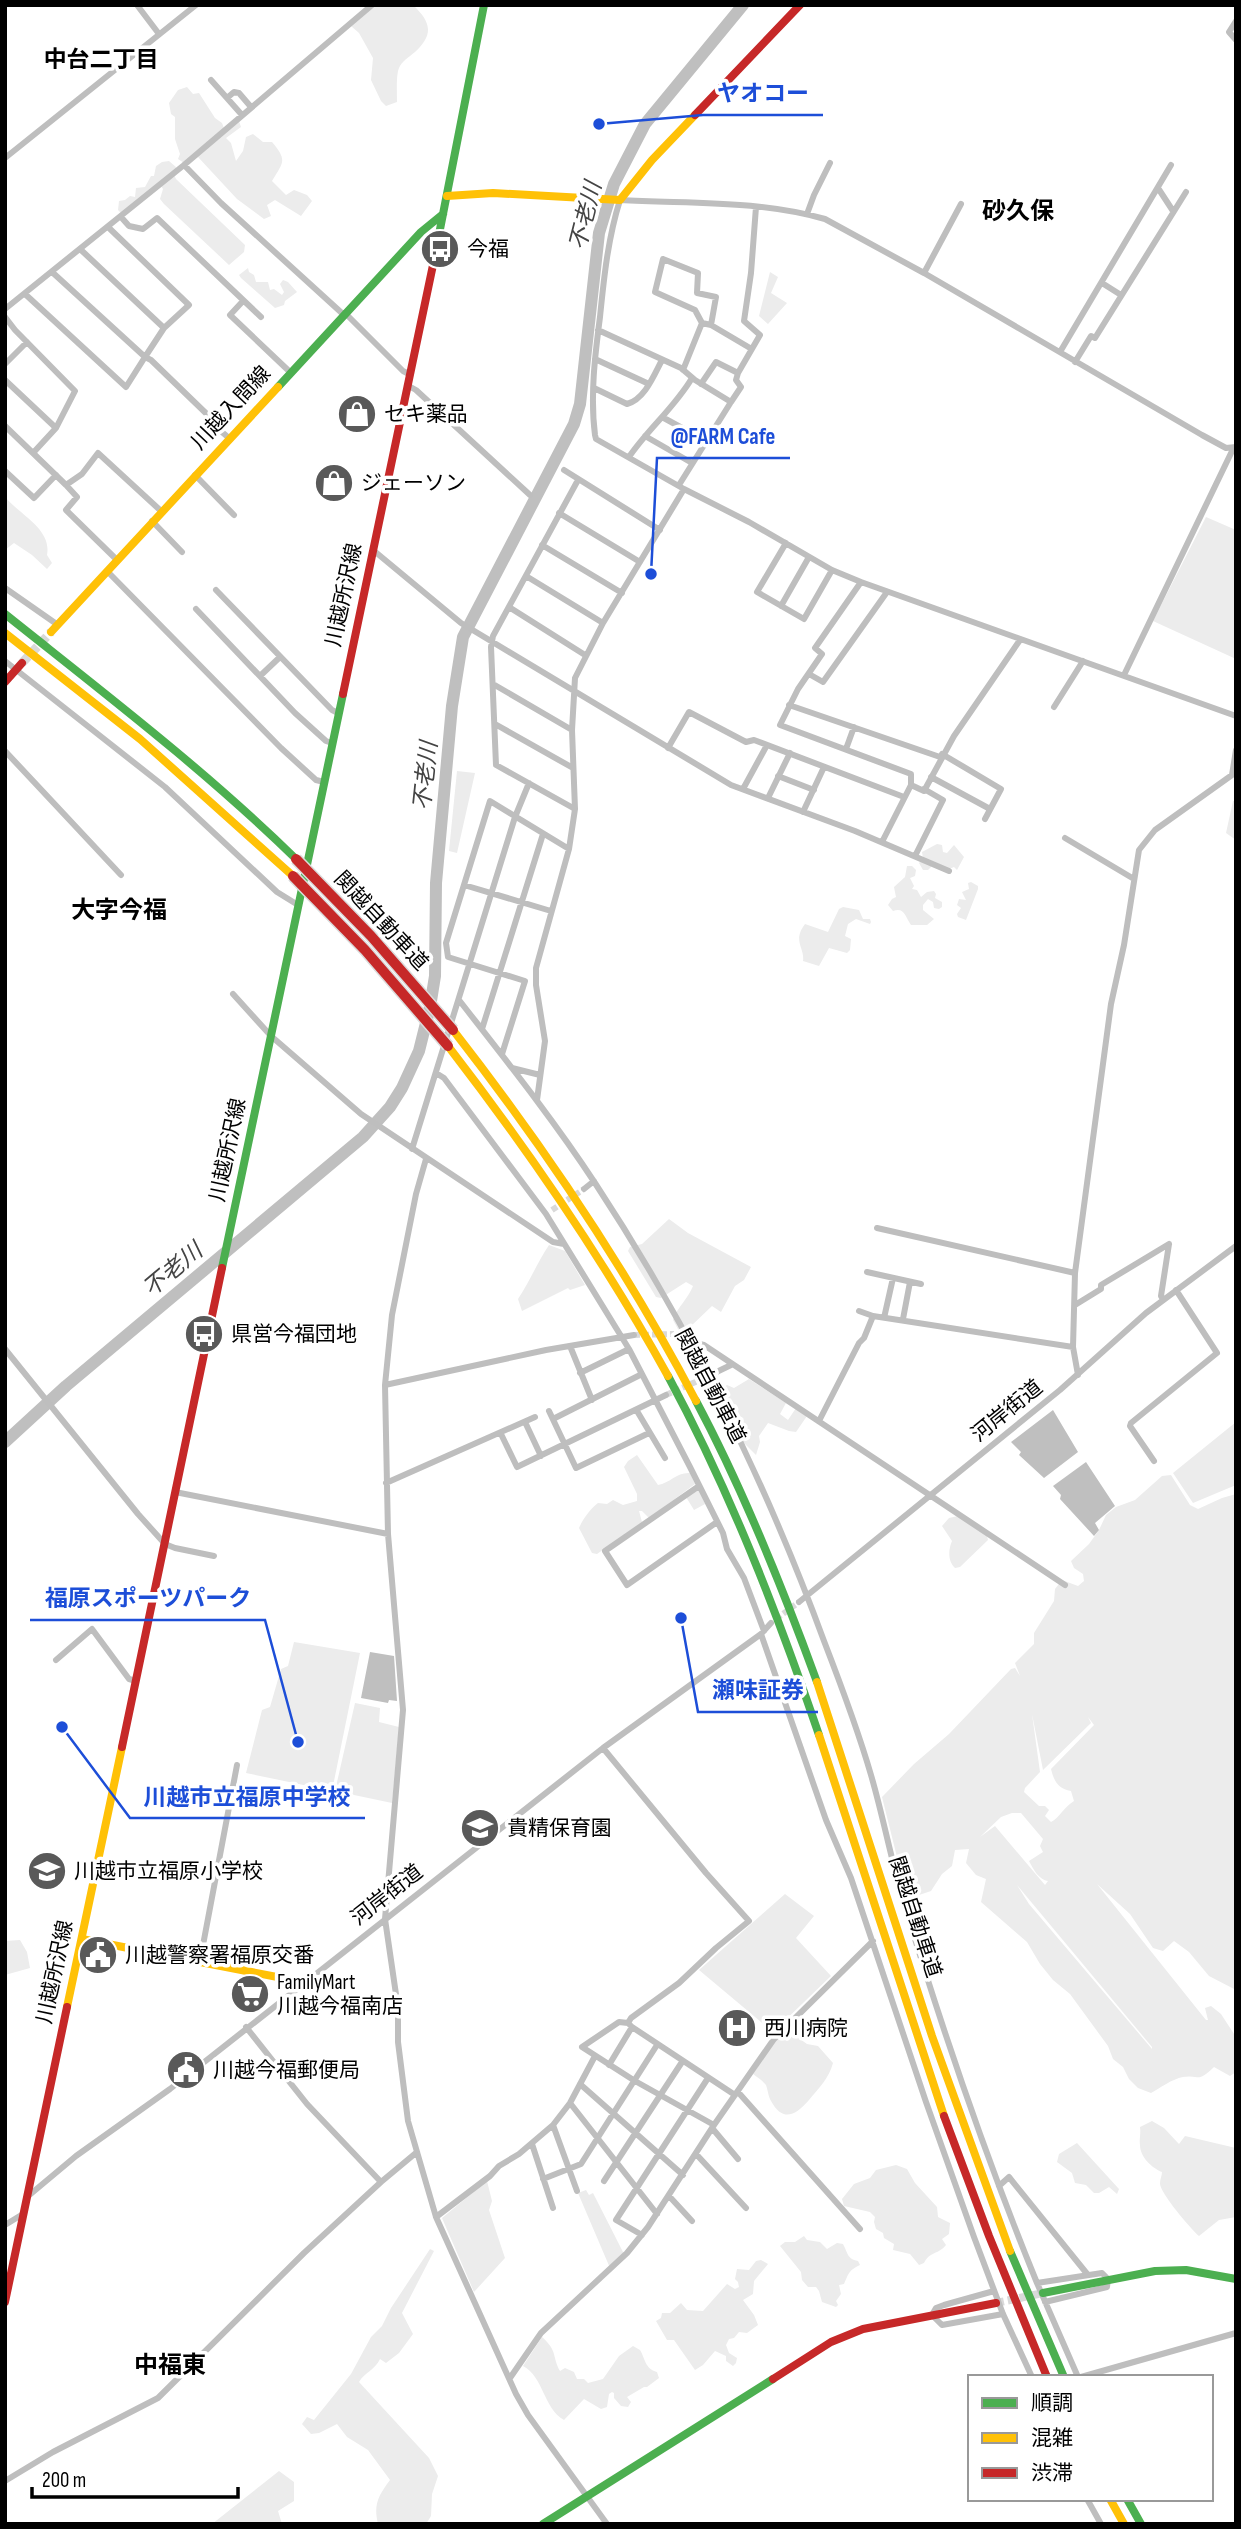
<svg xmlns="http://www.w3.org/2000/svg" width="1241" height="2529" viewBox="0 0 1241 2529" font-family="'Sofia Sans Condensed','Noto Sans JP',sans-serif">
  <rect width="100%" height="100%" fill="#fff"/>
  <path fill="#ececec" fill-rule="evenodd" d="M375 5H413C430 21 435 34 415 52 409 57 402 61 399 68 396 75 397 93 397 102L386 106 381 101 371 80 373 58 359 33 351 26Z
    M187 87 193 94 199 93 215 118 222 123 225 131 239 121 241 127 226 138 231 143 236 161 243 151 246 137 253 134 263 142H272C288 161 283 162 272 181L286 195 294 190 307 195 312 201 301 216 275 200 267 205 271 216 264 219 237 199 198 157 184 163 178 159 180 154 175 139V117L171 114 169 103 178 90Z
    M169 161 176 167 174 175 176 179 245 245 244 252 229 265 164 204 160 199 163 189 161 186 122 214 118 210 119 201 125 200 130 196 135 197 136 188 145 187 151 176H154L156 166 162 162Z
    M248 268 249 272 254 275 256 282H268L270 290 274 289 282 295 284 292 280 284 283 280 288 282 297 292 285 301 284 305 275 308 241 278 239 275Z
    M770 272 778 277 771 293 787 303 768 324 759 316Z
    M5 497C20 515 52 529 47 555L52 563 47 569 32 555 14 543 5 550Z
    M1206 517 1236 530V659L1153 621Z
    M457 771 475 773 457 853 449 851Z
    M1233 801H1236V840L1226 833Z
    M937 844 942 845 943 852 947 853 954 845 964 857 957 870 954 867 944 871 932 866 928 870H923L919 863 923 858 922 852Z
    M907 866H912L916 870 915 876 910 878 914 886 912 889 917 890 921 897 927 892 934 891 936 894 935 898 942 902V907L939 909 934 908 933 902 928 899 923 905V910L934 919 927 925H911C905 917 905 907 893 911L888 905 892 899 896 897 894 887 905 877Z
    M971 882 978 886V889L966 920 958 917 957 914 961 908 957 905 959 899 966 900 962 892 969 889 968 883Z
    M843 907 859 910 863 919H870L871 922 870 924 856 919 848 924 845 936 851 939 850 950 847 953 829 948 819 966 803 961C805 948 792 941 805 924L828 932 839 909Z
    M669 1219 688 1233 751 1267 744 1280 735 1286 721 1312 712 1306 689 1328 679 1331 673 1320C678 1306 688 1299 693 1286L686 1282 661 1298 656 1297 628 1251 630 1247 642 1244Z
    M549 1245 565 1251 585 1285 570 1290 568 1288 522 1311 518 1299C530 1281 537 1263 549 1245Z
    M749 1379 786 1403 780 1414 788 1420 796 1408 807 1416 796 1432 789 1431 768 1423 759 1436 760 1442 756 1455 743 1442 737 1441 717 1412 715 1403 708 1394 721 1390 727 1385 734 1388Z
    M1236 1422V1485L1193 1503 1173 1473Z
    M637 1455 658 1485C670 1483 677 1472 690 1473L695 1484 649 1518 642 1511H639L642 1522 597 1554 592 1553 579 1528C583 1519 590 1509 598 1503L607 1504 613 1500 623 1505 637 1501V1494L624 1467 628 1461Z
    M1171 1475 1190 1505 1198 1509 1222 1498 1236 1494V1990L1209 1976 1189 1952 1174 1941 1163 1951 1153 1948 1130 1914 1097 1884 1206 2020H1208L1205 2008 1211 2006 1221 2014 1236 2037V2072L1230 2076 1214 2067C1196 2084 1201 2074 1183 2077 1172 2079 1160 2088 1151 2093L1138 2088 1129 2079 1123 2067 1113 2059 1108 2046 1070 1994 1053 1980 1040 1964 1027 1942 981 1902 986 1879 976 1875 966 1863 969 1849 955 1850 952 1866 942 1874 931 1891 919 1895 905 1889 882 1797 914 1764 949 1734 1011 1669 1015 1668 1020 1676 1015 1663 1034 1644V1633L1054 1601 1055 1589 1062 1580 1078 1586 1084 1581 1083 1574 1074 1568 1071 1561 1089 1544 1099 1530 1106 1515 1116 1507 1135 1500 1162 1476ZM1032 1714 1043 1770 1091 1723 1088 1717 1094 1725 1051 1769C1054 1781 1058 1789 1071 1791L1074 1801C1064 1807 1059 1818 1051 1822L1045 1816 1049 1810 1045 1806H1039L1024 1792 1025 1788 1040 1772ZM1012 1813H1021L1043 1839 1040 1846 1043 1852 1029 1861C1033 1869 1039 1880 1048 1881L1045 1885 995 1826 980 1837 1001 1817ZM1017 1885 1152 2047V2049L1029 1904Z
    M699 1489 705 1504 694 1510 686 1497Z
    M958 1516 987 1536 988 1540 960 1567 955 1568C948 1562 948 1550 952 1541L942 1526 949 1518Z
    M294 1642 360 1653 332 1791 246 1773 262 1710 270 1707 281 1669 288 1666Z
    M355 1703 380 1708 379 1722 399 1727 392 1803 335 1791Z
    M785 1894 814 1916 796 1938 831 1976 773 2032 699 1970Z
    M20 1940 27 1952 30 1968 5 1975V1941Z
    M786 2029 807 2044 818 2046 833 2063C829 2078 819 2088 809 2100 796 2115 783 2123 771 2101 768 2096 768 2090 766 2085 763 2081 757 2077 753 2074L776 2039Z
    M1152 2121 1164 2128 1179 2144 1185 2136 1236 2148V2217L1219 2220 1199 2236C1191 2229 1159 2192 1160 2183 1160 2179 1162 2176 1162 2172 1152 2168 1140 2157 1140 2145 1139 2139 1141 2134 1140 2127Z
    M1077 2143 1119 2189 1117 2194 1109 2187 1099 2193H1094L1086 2185 1075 2183 1072 2173 1057 2162 1059 2154Z
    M896 2165 907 2169 915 2183 937 2207 938 2217 950 2223 949 2234 942 2239 946 2245C938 2255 930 2251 924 2263L919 2265 910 2254 893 2250 894 2244 884 2238 883 2233 876 2229 874 2222 875 2217 870 2212 844 2206 842 2199 854 2184 870 2178 876 2170Z
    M487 2181 492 2201 489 2210 505 2258 474 2292 442 2218Z
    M586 2190 589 2195 593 2193 624 2254 610 2268 578 2193Z
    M804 2236 807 2240 820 2242 827 2249 837 2243 843 2244C848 2253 847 2259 858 2261L860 2265C848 2271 849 2273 844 2284L839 2285 841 2294 836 2301 838 2305 836 2307 822 2302 819 2291 816 2287H808L802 2280 801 2272 780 2246 785 2242H795Z
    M430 2249 434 2251 402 2313 413 2334 399 2353 386 2363 380 2359C375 2370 365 2372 359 2382L429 2458 438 2476 432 2494 431 2516 426 2524H378C373 2504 379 2495 390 2480L368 2450 347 2437 337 2424 319 2433 311 2434 302 2424 307 2417 314 2420 351 2374 371 2337 382 2326 391 2308Z
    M761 2260 768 2264 754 2281 753 2294 743 2300 754 2315 758 2325 747 2333 739 2332 734 2338 729 2339 726 2345 729 2353 737 2358 736 2363 733 2366 726 2361V2356L715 2351 703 2365 695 2370 674 2340H667L656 2321 661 2318 662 2313H670L681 2303 687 2310 703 2311 727 2284 735 2289 739 2287 738 2282 735 2279 737 2269 749 2270 756 2261Z
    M542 2337C558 2351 552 2357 560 2371L565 2368 574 2372 577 2379H584L588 2383 603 2379 619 2356 633 2346 640 2350C645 2358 645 2369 657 2372L659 2378 647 2387H644L627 2397 631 2402 628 2407 621 2406 614 2398V2393L612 2392 609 2394 607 2407 601 2409 584 2399 564 2420C543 2408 544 2377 523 2366Z
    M279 2471 294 2482V2501L278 2511 282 2524H212Z"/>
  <path fill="#bfbfbf" d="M1053 1410 1078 1452 1044 1478 1019 1455 1021 1452 1011 1442Z
    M1086 1462 1115 1506 1095 1523 1099 1530 1094 1536 1060 1499 1061 1495 1053 1486Z
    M370 1652 394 1656 397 1701 389 1700 388 1703 361 1698Z"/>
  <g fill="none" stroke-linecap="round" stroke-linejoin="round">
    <path stroke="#bfbfbf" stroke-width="12" d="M5 1442 66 1386 363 1137 390 1107 402 1088 419 1051 430 1007 435 976 436 883 452 706 463 637 574 424 580 404 599 233 614 184 645 124 743 5"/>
    <path stroke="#d9d9d9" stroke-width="6" stroke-dasharray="6 3" stroke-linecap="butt" d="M552 1210 584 1189
      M634 1335 674 1334
      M666 1395 700 1380
      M776 1619 799 1602"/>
    <path stroke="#d9d9d9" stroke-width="8" stroke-dasharray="8 4" stroke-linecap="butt" d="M996 2303 1043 2293"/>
    <path stroke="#d9d9d9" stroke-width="9" stroke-dasharray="9 4.5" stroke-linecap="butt" d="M22 663 51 632"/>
    <path stroke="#bebebe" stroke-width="6" d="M137 5 159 34
      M1236 21 1229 32 1236 40
      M211 80 242 115
      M227 98 234 92 239 93 251 107
      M5 158 196 5
      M184 165 221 203 344 315
      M1158 188 1173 211
      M807 214 814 195 830 163
      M121 217 129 226 143 229 157 218 261 317
      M80 249 164 328
      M52 272 145 357 164 328 189 305 108 227
      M924 273 961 204
      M1102 283 1121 295
      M25 294 126 387 145 357 151 360 214 421 216 427 229 438
      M243 301 230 315 290 372
      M5 309 184 165 372 5
      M345 313 403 371 409 374
      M5 317 15 330 75 391 56 428 33 453
      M702 323 695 310 655 292 663 259 698 273 697 293 716 297 711 325
      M598 330 681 368 695 380 731 402 741 387 736 380 738 373 760 335 744 321 751 273 756 207
      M1060 352 1171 165
      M595 359 649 384
      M1075 362 1091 336 1095 338 1186 192
      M5 364 27 342
      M683 370 702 323 711 325 750 348
      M5 380 56 428
      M701 384 716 362 738 373
      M407 385 416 390 530 495
      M594 388 627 404C645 399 654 375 662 360
      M662 417 706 441
      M5 426 66 485 82 474 98 453 161 511
      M645 436 692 463
      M629 457C648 429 675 407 692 378
      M564 470 660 530
      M5 471 34 498 56 475
      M195 475 234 515
      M578 480 493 636 491 647 496 765 575 809 572 730 575 678 603 623 684 489 596 439 595 435C590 396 595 355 600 317 604 277 608 238 620 200 688 204 760 200 825 219L924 273 1202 435 1226 448 1236 447
      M66 485 77 497 66 510 117 560
      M679 485 731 402
      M684 489 749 522 832 570 861 582
      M559 513 640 562
      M152 521 182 552
      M786 543 757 592 804 619 832 570
      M542 545 622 593
      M373 550 461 623 731 785 855 831 949 871
      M107 571 281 748 316 780 324 782
      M526 576 603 623
      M5 588 58 625
      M216 590 332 710 338 713
      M781 606 809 557
      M509 607 585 655
      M196 609 295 713 326 741 332 743
      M5 661 165 787 277 892 298 905
      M809 674 823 682 887 592
      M1124 675 1233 449
      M260 676 280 657
      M493 684 572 730
      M789 705 940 757
      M1054 707 1083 661
      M495 724 573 768
      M668 748 689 712 746 742 754 740 904 797
      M846 749 854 727
      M5 751 121 875
      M942 754 1001 789 985 819
      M778 776 814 790
      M931 777 990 809
      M911 785 924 791 954 736 1020 640
      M743 789 767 745
      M768 798 790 753
      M803 812 824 767
      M1065 838 1134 879
      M882 842 911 785V774L780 725 798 689 822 654 815 648 861 582 1236 716
      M569 849 575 809
      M915 856 943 800 924 789
      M464 885 551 911
      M233 994 271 1036 361 1114 553 1242 564 1244
      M459 1000C505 1059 553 1119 595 1183 689 1326 765 1480 824 1641 841 1685 858 1730 871 1775 883 1816 891 1859 903 1900 942 2029 986 2158 1037 2283L1102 2273 1108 2279 1107 2287 1045 2302
      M482 1029 543 834
      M502 1054 525 981 448 957 446 943 490 801 569 849 536 968V985L545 1041 537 1100
      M512 1068 540 1075
      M436 1073 444 1078 546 1214 629 1349 690 1467 723 1533 727 1549 744 1578 764 1631
      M412 1149 515 817 529 783
      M426 1159 416 1194 392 1315 385 1385 388 1534 403 1710 385 1919 398 2008V2042L408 2121 436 2217 516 2394 528 2415 607 2524
      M584 1189 594 1181
      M877 1228 1075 1273
      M867 1272 921 1284
      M1163 1299 1161 1296 1169 1244
      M1075 1305 1101 1289V1285L1169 1244
      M859 1311 873 1316 1073 1347
      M884 1318 893 1278
      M903 1319 910 1282
      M691 1342 704 1345 1065 1585
      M570 1346 592 1400
      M5 1349 138 1514 165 1544 175 1548 214 1556
      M580 1373 629 1349
      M1078 1375 1073 1347 1075 1273 1111 1004 1124 945 1139 850 1155 830 1232 775 1236 750
      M700 1380 731 1365
      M385 1385 546 1350 634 1335
      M549 1411 576 1468 649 1433
      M637 1411 665 1458
      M553 1419 642 1374
      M819 1421 859 1343 864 1338 873 1316
      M525 1422 541 1456
      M501 1434 517 1467 666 1395
      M1154 1461 1130 1426 1131 1423 1217 1353 1176 1290
      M386 1483 535 1417
      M699 1486 605 1551 627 1585 717 1522
      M175 1492 388 1534
      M799 1602 1060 1390 1146 1313 1236 1246
      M761 1634 826 1820 851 1878 926 2102 974 2237 1003 2314 1032 2377
      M56 1660 92 1629 129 1679 136 1681
      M603 1748 706 1873 749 1921 716 1948 679 1983 631 2018 628 2023 632 2027
      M200 1961 237 1765
      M628 2023 619 2022 582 2047 635 2081 714 2125
      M246 2027 307 2104 381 2182
      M609 2065 632 2027 735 2095
      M580 2084 683 2175
      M738 2092 860 2229
      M570 2103 657 2214
      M553 2125 577 2191
      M712 2128 738 2159
      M532 2144 553 2208
      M696 2154 746 2208
      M543 2179 581 2164 657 2045
      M604 2181 682 2062
      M999 2186 1009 2177 1088 2275
      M669 2196 692 2221
      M27 2197 76 2156 170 2089 603 1748 761 1634 771 1623
      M436 2217 490 2176 499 2166 519 2154 553 2125 570 2103 595 2056
      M5 2225 23 2214
      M642 2235 616 2220 708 2078
      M1037 2283 1078 2377
      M994 2291 944 2305 936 2308 932 2315 942 2325 1003 2314
      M1081 2377 1236 2333
      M510 2378 541 2333 627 2253 648 2227 714 2125 774 2039 873 1941
      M5 2481 53 2452 158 2398 304 2253 381 2182 417 2152
      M1087 2499 1101 2524"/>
    <path stroke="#4caf50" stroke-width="8" d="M433 265 484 5
      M278 387 421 232 443 214
      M5 614C104 693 205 770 296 859
      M222 1268 343 694
      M668 1376C730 1491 777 1612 819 1735
      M696 1401C744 1491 782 1586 817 1682
      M1010 2251 1064 2377
      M1043 2293 1155 2271 1186 2270 1236 2279
      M1127 2499 1141 2524
      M543 2524 773 2379"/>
    <path stroke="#ffc107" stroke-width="8" d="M447 196 493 193 620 200 652 160 695 115
      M51 632 278 387
      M5 633 140 739 293 876
      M453 1030C545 1148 626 1268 696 1401
      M448 1046C529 1151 604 1260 668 1376
      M817 1682 932 2036 1010 2251
      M819 1735 944 2116
      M82 1939 303 1982
      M67 2007 122 1747
      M1110 2499 1124 2524"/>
    <path stroke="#c62828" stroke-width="8" d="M695 115 800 5
      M5 682 22 663
      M343 694 433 265
      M122 1747 222 1268
      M944 2116 989 2236 1047 2377
      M5 2302 67 2007
      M773 2379 831 2342 863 2329 996 2303"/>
    <g stroke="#dbdbdb" stroke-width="13" stroke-linecap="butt">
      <path id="jam-bridge" d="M296 859 371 936 453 1030
        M293 876 365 950 448 1046"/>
    </g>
    <use href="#jam-bridge" stroke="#c62828" stroke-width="10"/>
  </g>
  <defs>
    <g id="bus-disc" transform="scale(2.0125)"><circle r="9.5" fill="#595959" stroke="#fff"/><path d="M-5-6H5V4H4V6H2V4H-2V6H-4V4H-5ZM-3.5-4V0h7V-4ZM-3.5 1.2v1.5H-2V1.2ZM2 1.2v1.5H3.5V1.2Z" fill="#fff"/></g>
    <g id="shop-disc" transform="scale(2.0125)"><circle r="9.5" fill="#595959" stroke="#fff"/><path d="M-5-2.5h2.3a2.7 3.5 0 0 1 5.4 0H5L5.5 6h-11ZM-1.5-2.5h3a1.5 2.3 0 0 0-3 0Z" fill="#fff"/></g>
    <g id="school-disc" transform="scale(2.0125)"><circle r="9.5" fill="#595959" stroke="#fff"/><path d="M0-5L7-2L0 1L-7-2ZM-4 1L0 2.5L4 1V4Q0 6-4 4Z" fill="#fff"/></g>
    <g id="civic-disc" transform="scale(2.0125)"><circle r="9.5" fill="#595959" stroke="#fff"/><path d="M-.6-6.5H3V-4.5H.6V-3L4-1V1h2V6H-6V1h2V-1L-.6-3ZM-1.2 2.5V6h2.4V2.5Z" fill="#fff"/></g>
    <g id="supermarket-disc" transform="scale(2.0125)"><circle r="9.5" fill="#595959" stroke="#fff"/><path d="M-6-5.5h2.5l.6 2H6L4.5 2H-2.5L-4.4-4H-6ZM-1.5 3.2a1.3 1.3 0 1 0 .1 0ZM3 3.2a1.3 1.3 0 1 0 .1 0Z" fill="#fff"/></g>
    <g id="hospital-disc" transform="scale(2.0125)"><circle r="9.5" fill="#595959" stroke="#fff"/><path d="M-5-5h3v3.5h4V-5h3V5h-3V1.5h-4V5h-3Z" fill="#fff"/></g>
  </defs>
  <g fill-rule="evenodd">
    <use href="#bus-disc" x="440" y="249"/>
    <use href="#shop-disc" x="357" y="414"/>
    <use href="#shop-disc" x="334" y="483"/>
    <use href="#bus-disc" x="204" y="1334"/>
    <use href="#school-disc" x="480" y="1828"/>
    <use href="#school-disc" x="47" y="1871"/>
    <use href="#civic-disc" x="98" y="1955"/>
    <use href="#supermarket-disc" x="250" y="1994"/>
    <use href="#hospital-disc" x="737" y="2028"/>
    <use href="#civic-disc" x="186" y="2070"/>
  </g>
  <g text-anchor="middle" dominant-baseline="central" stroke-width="7" stroke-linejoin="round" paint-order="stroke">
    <g font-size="21" fill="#000" stroke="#fff" text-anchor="start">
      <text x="467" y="249">今福</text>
      <text x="384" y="414">セキ薬品</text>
      <text x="361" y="483">ジェーソン</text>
      <text x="231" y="1334">県営今福団地</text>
      <text x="507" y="1828">貴精保育園</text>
      <text x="74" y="1871">川越市立福原小学校</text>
      <text x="125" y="1955">川越警察署福原交番</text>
      <text x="277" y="1982">FamilyMart<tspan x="277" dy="24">川越今福南店</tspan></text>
      <text x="764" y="2028">西川病院</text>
      <text x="213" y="2070">川越今福郵便局</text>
    </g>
    <g font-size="21" fill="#000" stroke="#fff">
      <text transform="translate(231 408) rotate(-47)">川越入間線</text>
      <text transform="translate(344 595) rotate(-78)">川越所沢線</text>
      <text transform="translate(381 921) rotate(47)">関越自動車道</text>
      <text transform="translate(228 1150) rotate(-78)">川越所沢線</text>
      <text transform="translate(710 1386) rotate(62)">関越自動車道</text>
      <text transform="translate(1007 1411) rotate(-39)">河岸街道</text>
      <text transform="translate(387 1895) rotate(-38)">河岸街道</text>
      <text transform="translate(915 1917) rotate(72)">関越自動車道</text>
      <text transform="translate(55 1972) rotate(-78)">川越所沢線</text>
    </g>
    <g font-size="23" font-weight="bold" fill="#000" stroke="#fff">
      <text x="101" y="60">中台二丁目</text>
    </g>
    <g font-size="23" font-style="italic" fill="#444" stroke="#fff">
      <text transform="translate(586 216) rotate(-76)">不老川</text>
      <text transform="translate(426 776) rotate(-84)">不老川</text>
      <text transform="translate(173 1270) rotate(-40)">不老川</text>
    </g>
    <g font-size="24" font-weight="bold" fill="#000" stroke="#fff">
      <text x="1018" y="211">砂久保</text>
      <text x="119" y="910">大字今福</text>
      <text x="170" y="2365">中福東</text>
    </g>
  </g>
  <path fill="none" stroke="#1d4ed8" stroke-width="2.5" d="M599 124L703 115H823M651 574L657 458H790M298 1742L265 1620H30M681 1618L698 1712H818M62 1727L130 1818H365"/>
  <g fill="#1d4ed8" stroke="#fff" stroke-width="2.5">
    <circle cx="599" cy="124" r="7"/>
    <circle cx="651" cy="574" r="7"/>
    <circle cx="298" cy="1742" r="7"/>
    <circle cx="681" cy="1618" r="7"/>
    <circle cx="62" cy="1727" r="7"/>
  </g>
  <g font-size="23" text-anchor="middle" font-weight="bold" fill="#1d4ed8" stroke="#fff" stroke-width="7" stroke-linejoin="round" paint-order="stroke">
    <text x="763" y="101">ヤオコー</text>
    <text x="723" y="444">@FARM Cafe</text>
    <text x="148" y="1606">福原スポーツパーク</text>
    <text x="758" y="1698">瀬味証券</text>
    <text x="247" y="1805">川越市立福原中学校</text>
  </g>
  <rect width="1241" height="2529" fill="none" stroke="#000000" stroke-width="14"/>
  <rect x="968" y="2375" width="245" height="126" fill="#ffffff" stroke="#999999" stroke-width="2"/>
  <rect x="982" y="2398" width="35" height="10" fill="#4caf50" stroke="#999999" stroke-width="2"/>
  <text x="1031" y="2410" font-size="21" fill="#000000">順調</text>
  <rect x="982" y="2433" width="35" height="10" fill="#ffc107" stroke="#999999" stroke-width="2"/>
  <text x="1031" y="2445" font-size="21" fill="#000000">混雑</text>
  <rect x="982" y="2468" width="35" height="10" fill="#c62828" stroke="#999999" stroke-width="2"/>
  <text x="1031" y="2480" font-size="21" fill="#000000">渋滞</text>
  <path d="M32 2487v10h206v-10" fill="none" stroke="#000000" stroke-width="3.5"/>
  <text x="42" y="2487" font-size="21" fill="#000000" stroke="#ffffff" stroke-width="5" paint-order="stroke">200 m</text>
</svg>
